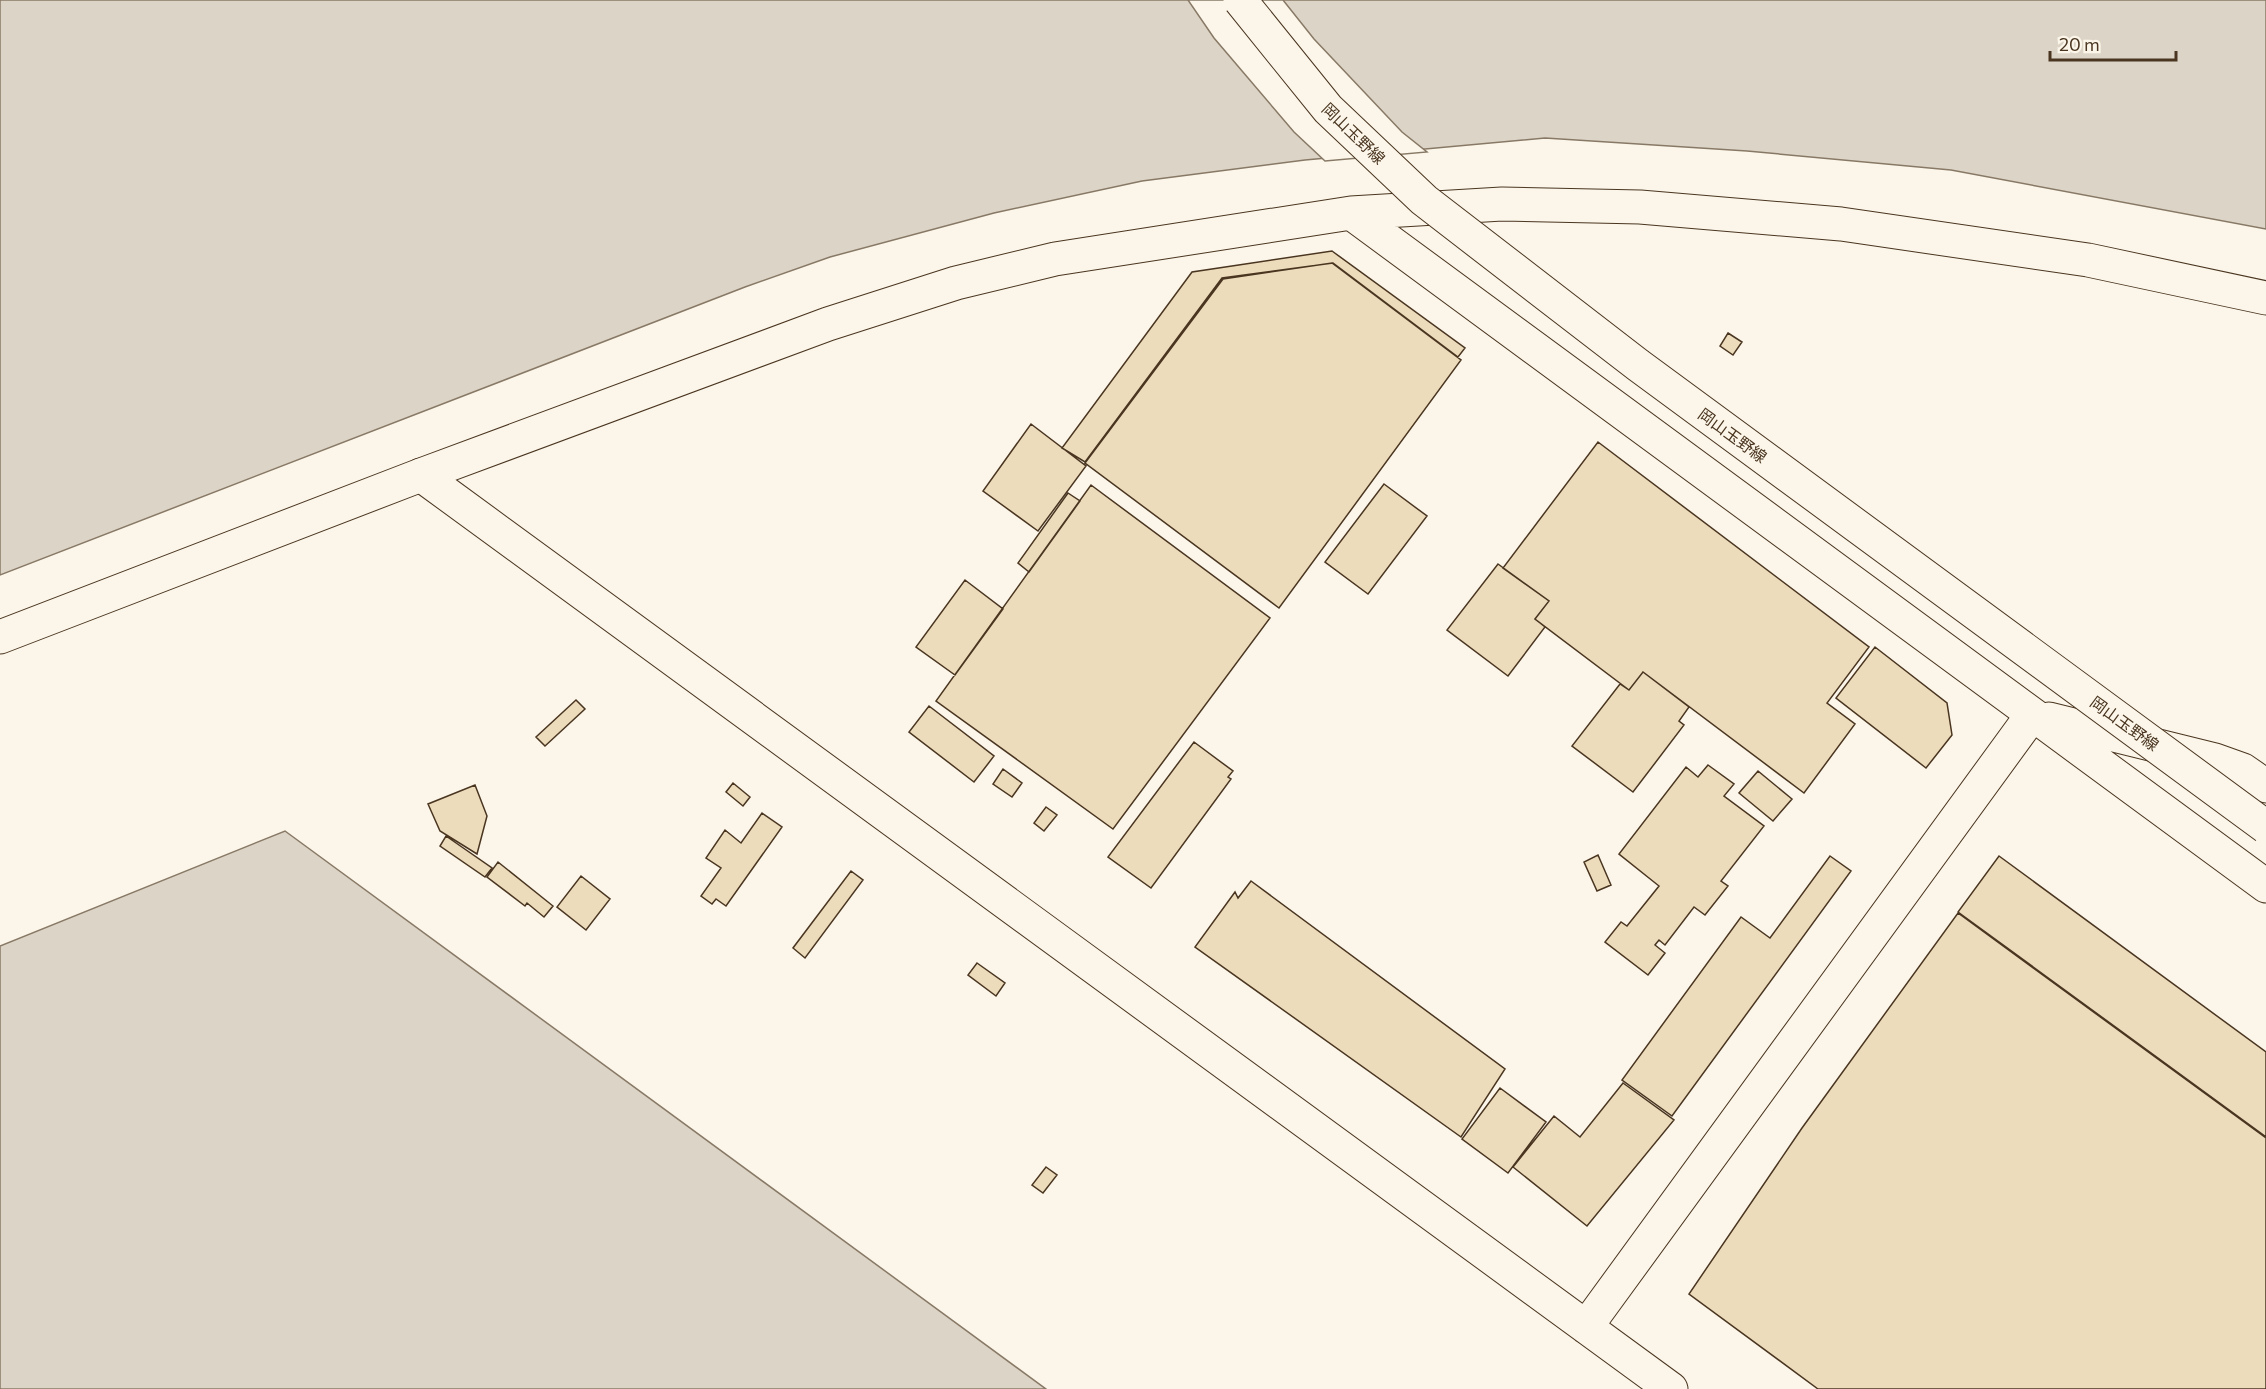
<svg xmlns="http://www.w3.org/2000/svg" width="2266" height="1389" viewBox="0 0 2266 1389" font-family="Commissioner,'Noto Sans JP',sans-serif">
  <rect width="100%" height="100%" fill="#fbf6e9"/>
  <path fill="#dcd4c6" stroke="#887966" stroke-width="1.5" d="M0 0H2266V229L1951 170 1747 151 1545 138 1305 160 1142 181 994 213 830 257 745 287 0 575Z
    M285 831 1046 1389H0V946Z"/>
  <path fill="#fbf6e9" stroke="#887966" stroke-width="1.5" d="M1188 0H1283L1314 39 1402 132 1427 152 1325 161 1294 132 1214 38Z"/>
  <path fill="#ecdcbc" stroke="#4a3520" stroke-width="1.5" d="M1332 251 1465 348 1458 357 1333 263 1222 278 1085 462 1062 448 1192 272Z
    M1332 263 1461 360 1279 608 1085 463 1223 279Z
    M1728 333 1742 342 1733 355 1720 346Z
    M1031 424 1086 466 1038 531 983 491Z
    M1598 442 1869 647 1827 703 1855 724 1804 793 1643 672 1629 690 1535 619 1549 601 1503 568Z
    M1384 484 1427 516 1368 594 1325 562Z
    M1091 485 1270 618 1113 829 936 701Z
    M1068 493 1080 501 1029 572 1018 563Z
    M1498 564 1549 601 1535 619 1545 627 1508 676 1447 630Z
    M965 580 1003 609 955 675 916 647Z
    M1875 647 1947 703 1952 735 1926 768 1836 698Z
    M1643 672 1689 707 1679 721 1684 725 1633 792 1572 746 1620 684 1629 690Z
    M576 700 585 709 545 746 536 737Z
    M929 706 994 756 974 782 909 732Z
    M1194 742 1233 771 1228 777 1231 779 1151 888 1108 857Z
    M1708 765 1734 784 1724 796 1764 826 1721 881 1728 886 1705 915 1694 907 1665 945 1659 940 1655 945 1665 953 1648 975 1605 942 1621 922 1627 926 1659 886 1619 854 1686 767 1698 777Z
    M1003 769 1022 783 1012 797 993 784Z
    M1758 771 1792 799 1773 821 1739 793Z
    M733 783 750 797 743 806 726 792Z
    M475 785 487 816 477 854 440 831 428 804Z
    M1046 807 1057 815 1044 831 1034 823Z
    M762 813 782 827 726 906 716 899 712 904 701 896 721 868 706 858 725 830 741 843Z
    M446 836 492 868 485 877 440 846Z
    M1598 855 1611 885 1597 891 1584 862Z
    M1830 856 1851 871 1672 1116 1622 1080 1741 917 1770 938Z
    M1999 856 2266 1052V1137L1958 912Z
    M498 862 553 906 544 917 527 903 525 906 487 877Z
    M851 871 863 880 805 958 793 948Z
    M581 876 610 899 586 930 557 907Z
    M1251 881 1505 1069 1461 1137 1195 947 1235 892 1238 898Z
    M1958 913 2266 1138V1389H1818L1689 1294 1802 1128Z
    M977 963 1005 983 996 996 968 975Z
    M1623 1083 1674 1120 1587 1226 1513 1167 1554 1116 1580 1137Z
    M1500 1088 1546 1122 1508 1173 1462 1139Z
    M1046 1167 1057 1175 1043 1193 1032 1185Z"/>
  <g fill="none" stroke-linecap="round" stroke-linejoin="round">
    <g stroke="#4a3520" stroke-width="35">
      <path id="minor" d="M1351 213 2266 886
        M0 637 421 475 828 324 956 283 1055 259 1351 213 1502 204 1640 207 1841 224 2088 260 2266 298
        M2049 719 2215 760 2243 770 2266 786"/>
    </g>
    <g stroke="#4a3520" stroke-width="35">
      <path id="tertiary" d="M421 475 1671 1389
        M1586 1327 2032 715"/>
    </g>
    <use href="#minor" stroke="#fbf6e9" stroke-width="33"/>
    <use href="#tertiary" stroke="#fbf6e9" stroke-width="33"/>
    <g stroke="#4a3520" stroke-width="35" stroke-linecap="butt">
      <path id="primary-bridge" d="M1240 0 1328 109 1424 200 1638 365 2266 827"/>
    </g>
    <use href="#primary-bridge" stroke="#fbf6e9" stroke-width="33"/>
  </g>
  <g text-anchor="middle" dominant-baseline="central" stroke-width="4.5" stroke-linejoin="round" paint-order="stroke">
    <g font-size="16" fill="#4a3520" stroke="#fbf6e9">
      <text transform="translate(1354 133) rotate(44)">岡山玉野線</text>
      <text transform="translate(1733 435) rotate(36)">岡山玉野線</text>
      <text transform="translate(2125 723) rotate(36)">岡山玉野線</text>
    </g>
  </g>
  <path d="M2050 51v9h126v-9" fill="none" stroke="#4a3520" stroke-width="3"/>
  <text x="2059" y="51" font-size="18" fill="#4a3520" stroke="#fbf6e9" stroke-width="4.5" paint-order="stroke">20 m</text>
</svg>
